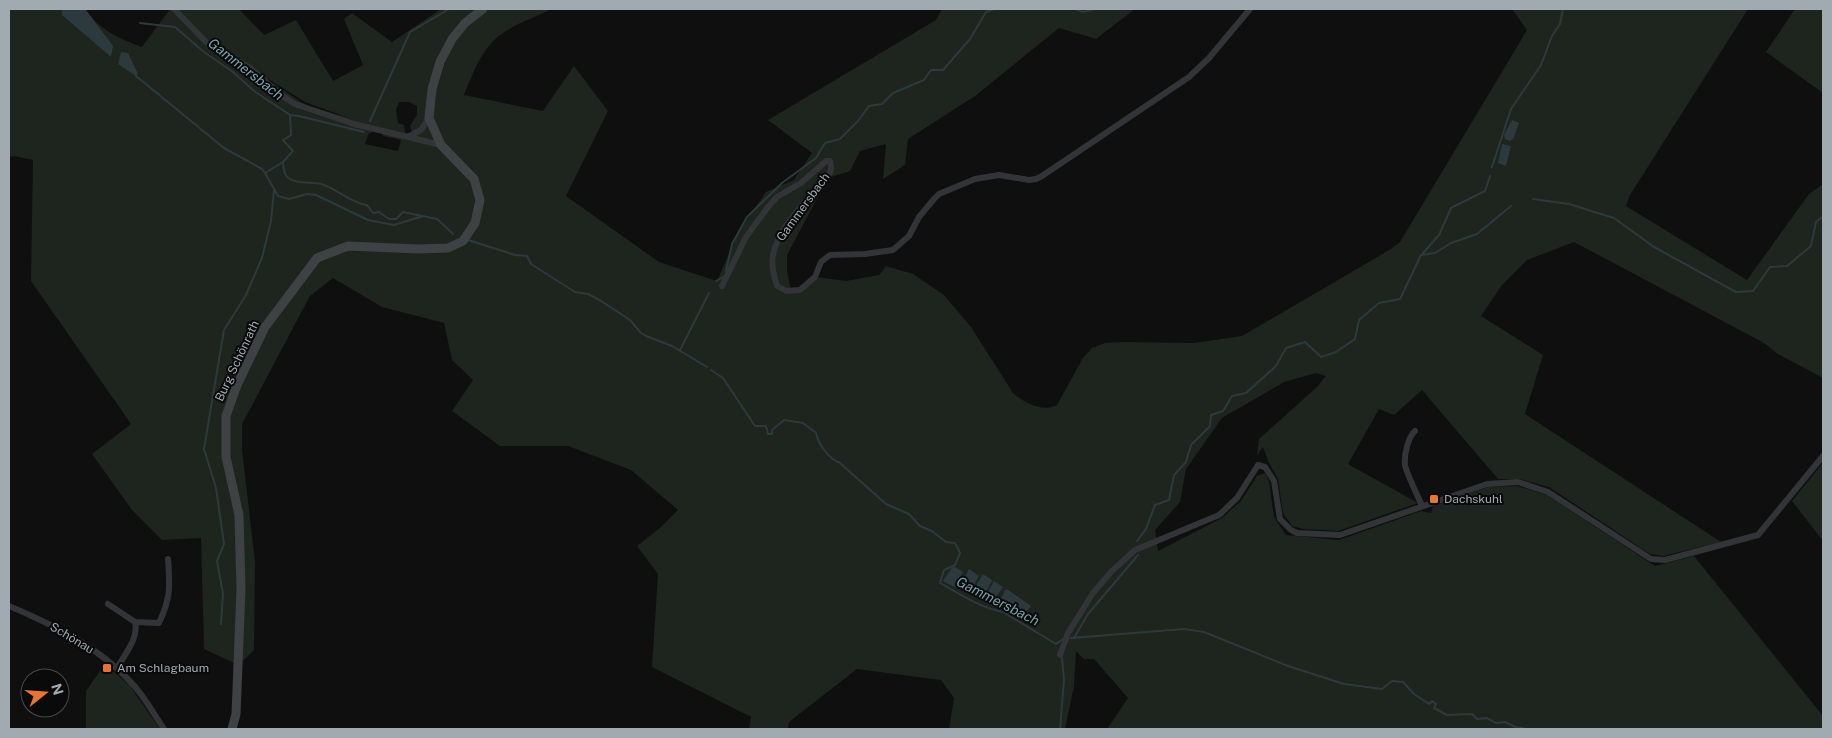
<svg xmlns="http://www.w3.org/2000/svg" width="1832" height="738" viewBox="0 0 1832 738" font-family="'Public Sans',sans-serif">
  <rect width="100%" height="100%" fill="#0f0f10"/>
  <path fill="#1e241e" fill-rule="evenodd" d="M9 9H86C98 30 121 39 142 47L170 9H239L264 35 296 20 333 81 363 65 344 19 352 13 392 42 441 9H552C536 17 517 23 503 33 482 47 473 73 464 95L543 111 574 66 608 111 566 196 659 262 717 281 738 233 766 192 794 180 812 153 768 120 936 20 942 9H1135L1096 39 1059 28 975 96 908 139 905 165 883 179 886 144 860 151 850 171 828 178 787 255V271L791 291 800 290 816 277 846 281 879 275 886 266 913 274 944 295 971 327 1013 393C1023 402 1043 413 1057 405L1083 358 1092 348 1105 343 1124 342 1194 343 1242 336 1391 249 1400 242 1527 30 1512 9H1748L1630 195 1626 206 1747 280 1809 194 1823 184V378L1778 354 1764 343 1574 242 1527 260 1502 285 1481 316 1543 355 1525 414 1721 542 1663 556 1650 554 1549 487 1519 479H1498L1422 390 1394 415 1379 409 1348 464 1418 503 1338 531 1304 529 1292 526 1283 513 1278 479 1269 463 1263 447 1257 455 1259 439 1317 387 1326 376 1316 373 1284 382 1222 418 1186 469 1180 502 1155 530 1158 551 1222 518 1241 501 1257 476 1265 473 1269 481 1274 517 1286 535 1339 540 1421 511 1431 513 1433 506 1488 487 1517 486 1547 495 1655 566 1694 556 1823 716V729H1107L1128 698 1094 659H1084L1076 651 1074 686 1065 729H949L954 698 941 680 857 669 789 722 788 729H749L751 717 652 667 658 574 637 546 660 528 678 510 631 470 568 446H500L452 411 473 380 452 360 444 323 382 307 333 278 310 296 242 424V449L255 562 254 650 241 663H234L204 649 201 538 162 540 132 510 92 454 131 424 31 281 33 160 14 156 9 157ZM246 65 305 102 349 118 307 106ZM399 102H409L417 106V115L410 126 412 133H405L404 125 398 123 396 110ZM372 131 382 133 383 136 401 140 398 151 365 144 369 133H372ZM1007 589 1030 605 1017 613 1001 606 999 603Z
    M1795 9H1823V93L1766 52Z
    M1823 463V541L1792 501Z
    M105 664 130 686 160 729H86V691Z"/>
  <path fill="#2d3a3d" d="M62 9H85L113 46 111 57 62 15Z
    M121 52 128 53 138 74 136 76 118 64Z
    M1512 120 1519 123 1513 139 1510 141 1505 139 1504 135Z
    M1502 144 1511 146 1506 166 1498 163Z
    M953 566 963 572 954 587 943 581Z
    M969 569 979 576 970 592 960 587Z
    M983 574 992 580 984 597 972 592Z
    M994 581 1003 587 993 602 985 598Z
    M1007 589 1030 605 1031 607 1023 614 1001 606 999 603 1005 590Z"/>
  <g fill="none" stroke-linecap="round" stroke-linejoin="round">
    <path stroke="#2d3a3d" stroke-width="2" d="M1075 9 1083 12 1095 9
      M140 23 175 27 204 52 233 72 254 91 290 115 291 135 283 140 293 151 283 162C284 169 283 175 290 179 298 184 312 182 321 184 338 189 350 203 367 205L373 213 379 212 389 219H396L403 212 437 219 453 234
      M136 76 224 148 262 169 265 173
      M290 115 299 116 364 132
      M370 121 410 32 449 9
      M283 162 265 173 278 196 289 199 307 194 316 195 368 220 394 225 423 216
      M1492 167 1511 109 1541 65 1552 36 1560 24 1563 9
      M1533 199 1569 204 1614 218 1654 247 1736 292 1753 291 1770 267 1787 266 1811 246 1816 222 1823 216
      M468 240 515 255 527 256 531 264 575 292 588 294 601 301 630 320 641 333 646 336 672 346 707 367
      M1423 253 1439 235 1451 208 1485 191 1490 176
      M726 271 732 244 747 217 782 183 816 158 825 143 840 139 858 121 869 106 882 104 893 93 924 80 931 70H943L970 39 986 12 994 9
      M716 281 725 276
      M680 350 709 293
      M711 370 723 378 755 426H766L768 434H772V430L784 420 803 423 816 433C818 444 829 459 840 463L886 504 909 514 920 526 932 531 946 542 955 543 960 553 955 565 944 570 940 583C959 594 981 608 1003 612L1056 644 1063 639
      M1137 541 1146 529 1155 505 1169 500 1174 475 1186 462 1191 445 1210 426 1211 415 1223 411 1232 396 1246 393 1276 366 1286 348 1305 342 1321 357 1336 352 1355 339 1359 320 1379 303 1400 299 1421 255 1435 253 1451 243 1477 234 1511 206
      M221 624 223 594 217 561 224 544 216 488 204 449 224 330 246 295 262 258 271 221 274 190
      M1071 638 1184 629 1204 632 1288 666 1344 684 1382 689 1392 681 1403 682 1414 694 1429 704 1432 701 1436 704 1434 708 1447 715 1472 714 1477 719 1487 718 1496 723 1505 722 1515 727 1523 728
      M1074 638 1088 614 1138 555
      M1060 729 1064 680 1062 657"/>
    <path stroke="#323437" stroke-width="6" d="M174 9 206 42 249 67 281 95 295 104 354 124 441 145
      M408 137 421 130 429 118
      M722 286 746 237 768 207 777 197 801 183 826 161H830C831 165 832 168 830 173 827 179 820 185 815 191 799 209 778 230 773 255 771 266 774 276 777 286L786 291 800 290 815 277 821 262 830 255 865 254 893 250 909 236 919 217 934 199 939 194 975 179 999 175 1029 180 1036 179 1042 176 1189 77 1209 58 1250 9
      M1415 431C1408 437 1404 455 1405 465 1407 475 1418 496 1422 506
      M108 604 135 622 159 623C171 598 170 585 168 559
      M9 606C56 626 103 649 136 688 147 701 155 716 164 729
      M1060 655 1068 633 1093 593 1112 571 1135 550 1219 515 1237 498 1258 465 1265 467 1274 481 1280 519 1291 530 1297 533 1340 535 1487 484 1518 482 1548 492 1651 559 1665 560 1758 535 1823 456
      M117 668C125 654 139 638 135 622"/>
    <path stroke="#3e4245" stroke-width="9" d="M232 729 236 714 241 589 239 515 226 457V416L237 385 265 327 317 258 348 246 418 249 448 248 463 241 475 223 480 200 474 179 441 145 429 118 432 89 440 62 452 39 465 23 483 9"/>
  </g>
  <g fill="#e77430" stroke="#0a0a0b" stroke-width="2">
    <rect x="1429" y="494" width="10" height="10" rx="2.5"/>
    <rect x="102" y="663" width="10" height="10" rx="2.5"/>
  </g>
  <g text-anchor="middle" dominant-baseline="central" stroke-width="4" stroke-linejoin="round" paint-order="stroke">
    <g font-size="12" fill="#a1aab0" stroke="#0a0a0b">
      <text transform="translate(803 207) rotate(-54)">Gammersbach</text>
      <text transform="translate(237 361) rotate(-65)">Burg Schönrath</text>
      <text transform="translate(72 638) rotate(31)">Schönau</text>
    </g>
    <g font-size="12" fill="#a1aab0" stroke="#0a0a0b" text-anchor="start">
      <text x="1444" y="499">Dachskuhl</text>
      <text x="117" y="668">Am Schlagbaum</text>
    </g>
    <g font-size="14" font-style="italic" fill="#78a2ab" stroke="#0a0a0b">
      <text transform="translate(246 69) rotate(38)">Gammersbach</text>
      <text transform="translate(998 601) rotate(27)">Gammersbach</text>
    </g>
  </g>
  <rect width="1832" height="738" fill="none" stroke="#a1aab0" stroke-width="20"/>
  <g transform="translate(45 693) rotate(73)"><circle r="24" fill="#0a0a0b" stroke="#464a4d"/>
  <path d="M0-4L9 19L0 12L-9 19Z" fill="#e77430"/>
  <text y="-8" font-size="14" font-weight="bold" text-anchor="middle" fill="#a1aab0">N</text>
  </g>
</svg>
